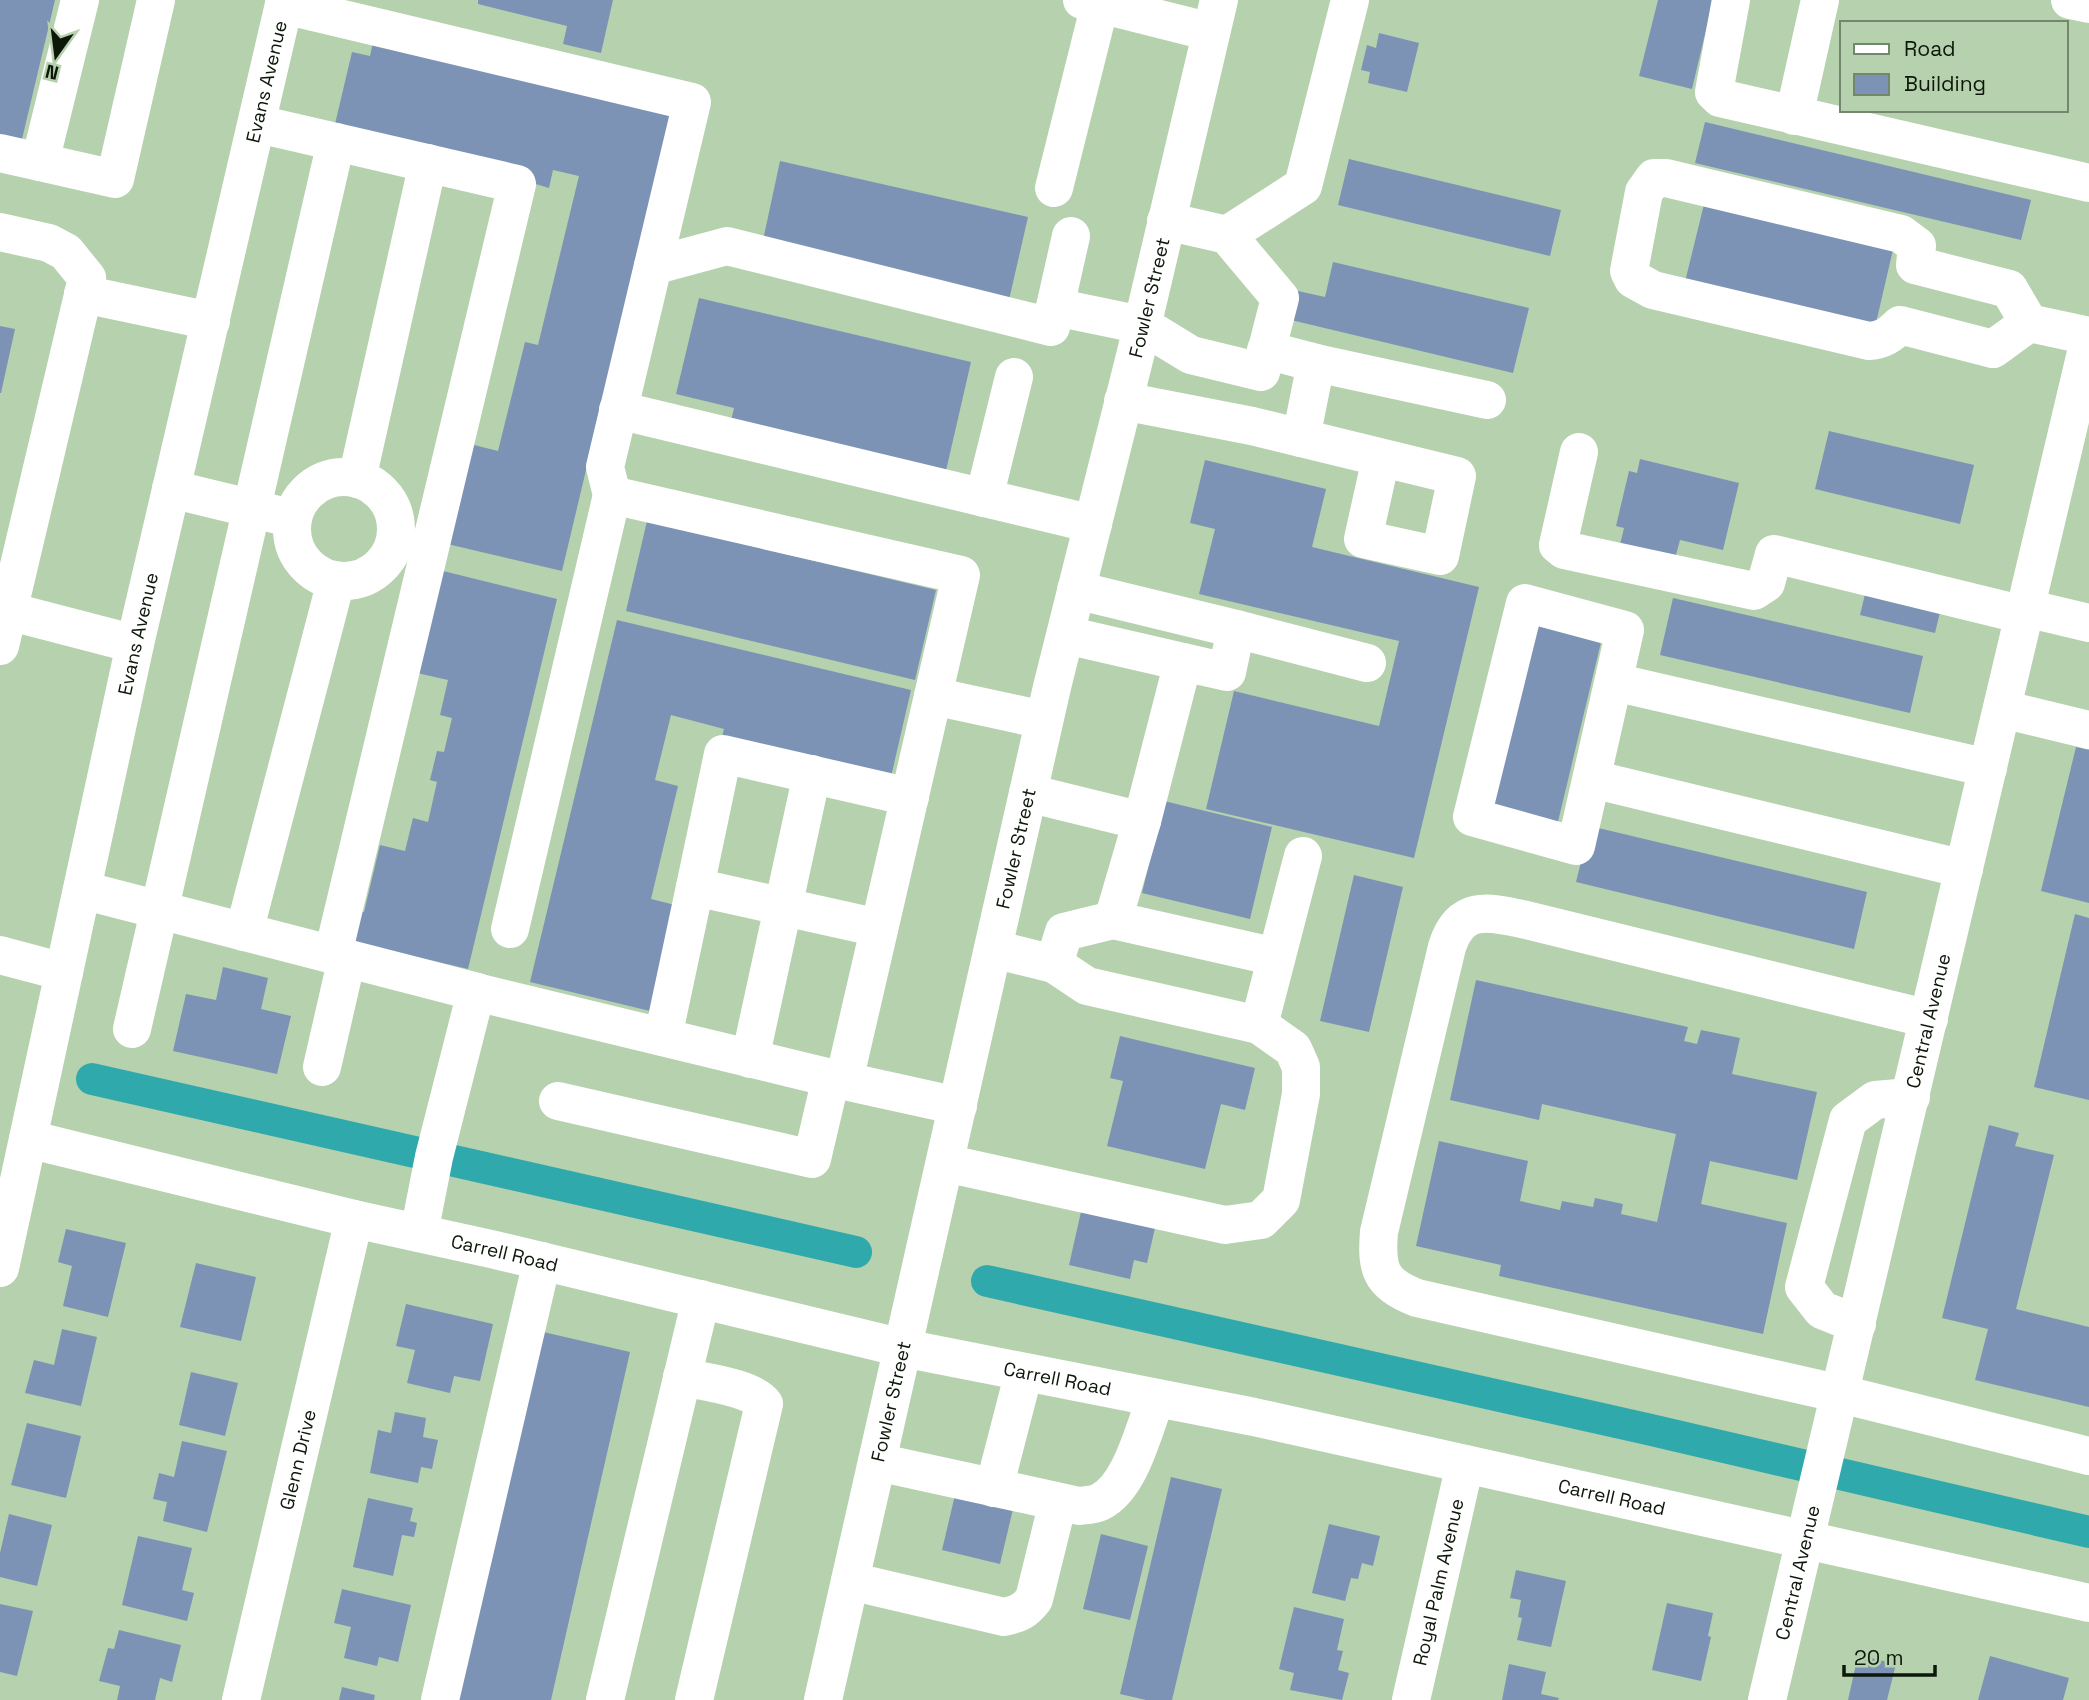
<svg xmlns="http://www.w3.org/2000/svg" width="2089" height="1700" viewBox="0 0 2089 1700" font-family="'Space Grotesk',sans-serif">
  <rect width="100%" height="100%" fill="#b6d1ad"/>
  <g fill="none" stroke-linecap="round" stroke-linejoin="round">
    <path stroke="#30a9ad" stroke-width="32" d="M92 1079 856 1252
      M987 1281 1647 1429 2089 1532"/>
  </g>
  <path fill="#7d93b5" d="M0 0H55L18 156 0 152Z
    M478 0H613L601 53 563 44 567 26 478 4Z
    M1658 0H1713L1692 89 1639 76Z
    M1379 33 1419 43 1407 92 1368 83 1370 72 1361 70 1367 45 1376 48Z
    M373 42 671 113 562 571 443 543 474 445 498 451 525 342 538 345 579 176 553 170 549 188 335 124 352 52 370 56Z
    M1705 122 2031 200 2021 240 1695 163Z
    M1349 159 1561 210 1550 256 1338 205Z
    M780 161 1028 217 1009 300 762 245Z
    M1706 196 1895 241 1873 336 1683 290Z
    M1333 262 1529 308 1513 373 1291 320 1298 291 1325 297Z
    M699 298 971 362 945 475 730 425 734 408 676 394Z
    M0 326 15 329 1 393H0Z
    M1829 431 1974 465 1960 524 1815 489Z
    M1640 459 1739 483 1723 550 1680 540 1673 566 1618 553 1624 528 1616 526 1629 471 1637 473Z
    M1205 460 1326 489 1312 547 1479 587 1414 858 1206 809 1234 691 1379 726 1399 641 1199 594 1215 529 1190 523Z
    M647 521 936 590 915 680 626 611Z
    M435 569 557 599 468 969 350 941 357 910 364 912 380 845 405 851 413 818 428 822 437 782 430 780 437 751 444 752 452 718 440 715 448 680 417 673Z
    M1866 590 1941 608 1935 633 1860 615Z
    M1673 598 1923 656 1910 713 1660 655Z
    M1533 618 1603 634 1556 830 1486 814Z
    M617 620 911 690 888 790 719 750 724 729 671 715 655 780 678 786 651 899 675 905 650 1011 530 982Z
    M2076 747 2089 750V903L2041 891Z
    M1164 801 1272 827 1250 919 1142 893Z
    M1590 826 1867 892 1854 949 1576 882Z
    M1354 875 1403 887 1369 1032 1320 1021Z
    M2075 914 2089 918V1100L2034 1087Z
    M223 967 268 978 261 1009 291 1016 277 1074 173 1051 186 994 216 1000Z
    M1476 980 1688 1027 1684 1041 1697 1044 1701 1030 1740 1038 1732 1074 1817 1092 1797 1180 1710 1161 1701 1204 1787 1223 1763 1334 1499 1276 1501 1265 1416 1246 1439 1141 1528 1161 1520 1201 1560 1210 1562 1201 1593 1207 1595 1198 1623 1204 1621 1214 1657 1222 1676 1134 1542 1104 1539 1120 1450 1100Z
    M1120 1036 1255 1068 1245 1110 1221 1104 1205 1169 1107 1146 1123 1081 1110 1078Z
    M1989 1125 2019 1133 2015 1146 2054 1155 2016 1309 2089 1327V1407L1975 1380 1988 1329 1942 1318Z
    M1083 1203 1157 1219 1147 1263 1134 1260 1130 1279 1069 1265Z
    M66 1229 126 1243 108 1317 63 1306 72 1266 58 1262Z
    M196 1263 256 1277 241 1341 180 1327Z
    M406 1304 493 1324 480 1381 454 1376 450 1393 407 1383 415 1350 396 1346Z
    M62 1329 97 1337 81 1406 25 1393 34 1360 54 1365Z
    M539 1331 630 1352 551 1700H454Z
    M191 1372 238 1383 225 1436 179 1425Z
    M395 1412 426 1418 423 1437 438 1440 432 1469 421 1467 418 1483 370 1473 378 1430 391 1433Z
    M27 1423 81 1436 66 1498 11 1485Z
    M182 1441 227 1451 207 1532 163 1521 167 1502 153 1499 159 1473 174 1477Z
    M1171 1477 1222 1489 1172 1700H1146L1120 1694Z
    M955 1495 1013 1509 1000 1564 942 1550Z
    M368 1498 413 1508 410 1521 417 1523 414 1537 402 1535 393 1576 353 1567Z
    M9 1514 52 1525 37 1586 0 1577V1553Z
    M1329 1524 1380 1536 1373 1566 1362 1563 1358 1579 1351 1578 1345 1601 1312 1593Z
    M1101 1534 1148 1546 1130 1620 1083 1609Z
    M138 1536 192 1548 182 1590 194 1593 187 1621 122 1605Z
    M1516 1570 1566 1581 1551 1647 1517 1640 1522 1618 1518 1617 1521 1600 1510 1598Z
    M342 1589 411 1605 398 1662 379 1657 377 1666 344 1658 351 1627 334 1623Z
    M1667 1603 1713 1613 1708 1636 1711 1637 1701 1681 1652 1670Z
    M0 1604 33 1611 17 1676 0 1672Z
    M1294 1607 1344 1619 1337 1650 1343 1651 1338 1670 1349 1673 1342 1700 1290 1690 1294 1673 1279 1669Z
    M119 1630 181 1645 172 1682 160 1678 155 1700H117L120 1686 99 1681 108 1648 114 1649Z
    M1858 1655 1896 1664 1887 1700H1848Z
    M1990 1656 2069 1678 2063 1700H1978Z
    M1509 1664 1546 1672 1541 1694 1559 1698 1558 1700H1502Z
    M342 1687 375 1695 374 1700H339Z"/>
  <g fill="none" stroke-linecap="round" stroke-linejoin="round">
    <g stroke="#fff" stroke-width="38">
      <path d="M1731 0 1714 92 1720 98 2089 183"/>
      <path d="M2070 0 2089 4"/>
      <path d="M1100 4 1211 32"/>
      <path d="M284 5 692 102 605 467 612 495"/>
      <path d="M1794 116 1820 0"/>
      <path d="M0 153 115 179 156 0"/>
      <path d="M40 162 80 0"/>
      <path d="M1054 188 1100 4 1082 0"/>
      <path d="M0 232 49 243 66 252 87 278 0 646"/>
      <path d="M1227 235 1303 186 1350 0"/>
      <path d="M1071 236 1055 307 1142 325 1191 355 1261 372 1280 298 1227 235 1166 221"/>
      <path d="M653 266 727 246 1051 327 1055 307"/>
      <path d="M83 294 211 321"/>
      <path d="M2029 323 1993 349 1900 325C1890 335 1883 340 1869 341L1653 290 1633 279 1629 271 1644 192 1654 178H1666L1901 234 1917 246 1915 265 2009 289 2029 323 2089 336"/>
      <path d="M1266 350 1316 363 1487 400"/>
      <path d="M1123 401 1252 426 1457 476 1440 556 1363 539 1381 458"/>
      <path d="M618 410 1093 524"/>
      <path d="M1301 438 1316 363"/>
      <path d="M1579 452 1558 545 1564 550 1754 591 1766 583 1774 554 2024 615"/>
      <circle cx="344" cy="529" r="52"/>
      <path d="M357 479 428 163"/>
      <path d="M171 489 278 515"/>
      <path d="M984 498 1014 377"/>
      <path d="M1076 590 1236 629"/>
      <path d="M1525 603 1625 630 1576 846 1472 817Z"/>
      <path d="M2026 608 2089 623"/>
      <path d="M8 611 135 644"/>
      <path d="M1066 635 1183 662"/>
      <path d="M1614 682 1988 768"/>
      <path d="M933 696 1044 720"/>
      <path d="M2002 709 2089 730"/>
      <path d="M1592 779 1964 869"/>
      <path d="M1028 793 1142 821 1113 920 1064 932 1054 964"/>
      <path d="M1142 821 1183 662 1227 672 1236 629 1367 663"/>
      <path d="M82 890 477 992"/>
      <path d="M1113 920 1276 957"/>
      <path d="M879 928 695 887 723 754 910 797"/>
      <path d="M510 929 612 495 961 575 844 1081"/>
      <path d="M244 932 336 581"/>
      <path d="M333 954 517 184 336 142"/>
      <path d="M0 955 64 972"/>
      <path d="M1929 1019 1522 919C1486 911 1460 906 1447 947L1379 1232C1376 1269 1380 1284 1417 1298L1841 1394 2089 1456"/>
      <path d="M1259 1025 1303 856"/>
      <path d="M132 1029 336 142 258 124"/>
      <path d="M663 1037 695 887"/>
      <path d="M750 1059 812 774"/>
      <path d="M322 1067 347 958"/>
      <path d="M558 1101 812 1159 831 1078"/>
      <path id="s1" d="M28 1139 354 1219 491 1249 903 1348 1254 1417 2089 1603"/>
      <path d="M945 1163 1225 1225 1261 1220 1281 1200 1301 1094V1067L1293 1049 1259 1025 1087 986 1054 964 993 949"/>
      <path d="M419 1233 434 1157 476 992 831 1078 958 1106"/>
      <path id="s2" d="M0 1268 135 644 285 0"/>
      <path d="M1857 1324 1822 1310 1804 1287 1848 1120 1875 1100 1911 1097"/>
      <path d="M682 1377C704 1382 751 1387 764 1404L694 1700"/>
      <path d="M877 1462 1079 1506C1086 1505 1094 1505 1100 1502 1131 1487 1144 1428 1156 1398"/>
      <path d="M994 1488 1024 1372"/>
      <path d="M850 1581 1004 1617C1018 1614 1025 1611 1034 1599L1058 1502"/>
      <path id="s3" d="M241 1700 354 1219"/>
      <path d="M440 1700 542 1261"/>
      <path d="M605 1700 701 1299"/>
      <path id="s4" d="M1411 1700 1465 1464"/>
      <path id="s5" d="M1767 1700 2089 340"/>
    </g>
    <path stroke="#fff" stroke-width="38" id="s6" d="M823 1700 1052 687 1136 352 1219 0"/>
  </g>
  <g text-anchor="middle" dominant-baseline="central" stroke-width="6" stroke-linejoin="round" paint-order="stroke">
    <g font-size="19" fill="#0d170a" stroke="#b6d1ad">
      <text stroke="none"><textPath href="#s2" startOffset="1216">Evans Avenue</textPath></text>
      <text stroke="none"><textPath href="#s6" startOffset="1440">Fowler Street</textPath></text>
      <text stroke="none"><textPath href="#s2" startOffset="649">Evans Avenue</textPath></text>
      <text stroke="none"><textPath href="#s6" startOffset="873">Fowler Street</textPath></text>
      <text stroke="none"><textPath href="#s5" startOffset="698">Central Avenue</textPath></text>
      <text stroke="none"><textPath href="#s1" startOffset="490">Carrell Road</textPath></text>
      <text stroke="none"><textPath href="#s1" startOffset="1057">Carrell Road</textPath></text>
      <text stroke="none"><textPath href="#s6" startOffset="306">Fowler Street</textPath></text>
      <text stroke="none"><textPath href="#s3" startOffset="247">Glenn Drive</textPath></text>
      <text stroke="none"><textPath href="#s1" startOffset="1624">Carrell Road</textPath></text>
      <text stroke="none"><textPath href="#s5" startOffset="131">Central Avenue</textPath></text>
      <text stroke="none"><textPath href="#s4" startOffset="121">Royal Palm Avenue</textPath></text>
    </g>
  </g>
  <rect x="1840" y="21" width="228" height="91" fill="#b6d1ad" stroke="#72876c" stroke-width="2"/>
  <rect x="1854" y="44" width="35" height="10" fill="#ffffff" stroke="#72876c" stroke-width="2"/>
  <text x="1904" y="56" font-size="21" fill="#0d170a">Road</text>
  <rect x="1854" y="74" width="35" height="21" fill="#7d93b5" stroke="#72876c" stroke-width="2"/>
  <text x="1904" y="91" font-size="21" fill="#0d170a">Building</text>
  <g transform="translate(56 56) rotate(194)" stroke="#b6d1ad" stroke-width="5" paint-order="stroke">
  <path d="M0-5L12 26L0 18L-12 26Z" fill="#0d170a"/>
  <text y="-10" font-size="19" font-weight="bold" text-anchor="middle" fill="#0d170a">N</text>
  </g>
  <path d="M1844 1665v10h91v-10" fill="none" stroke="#0d170a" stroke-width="3.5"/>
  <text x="1854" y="1665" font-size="21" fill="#0d170a" stroke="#b6d1ad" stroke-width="5" paint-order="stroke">20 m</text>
</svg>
